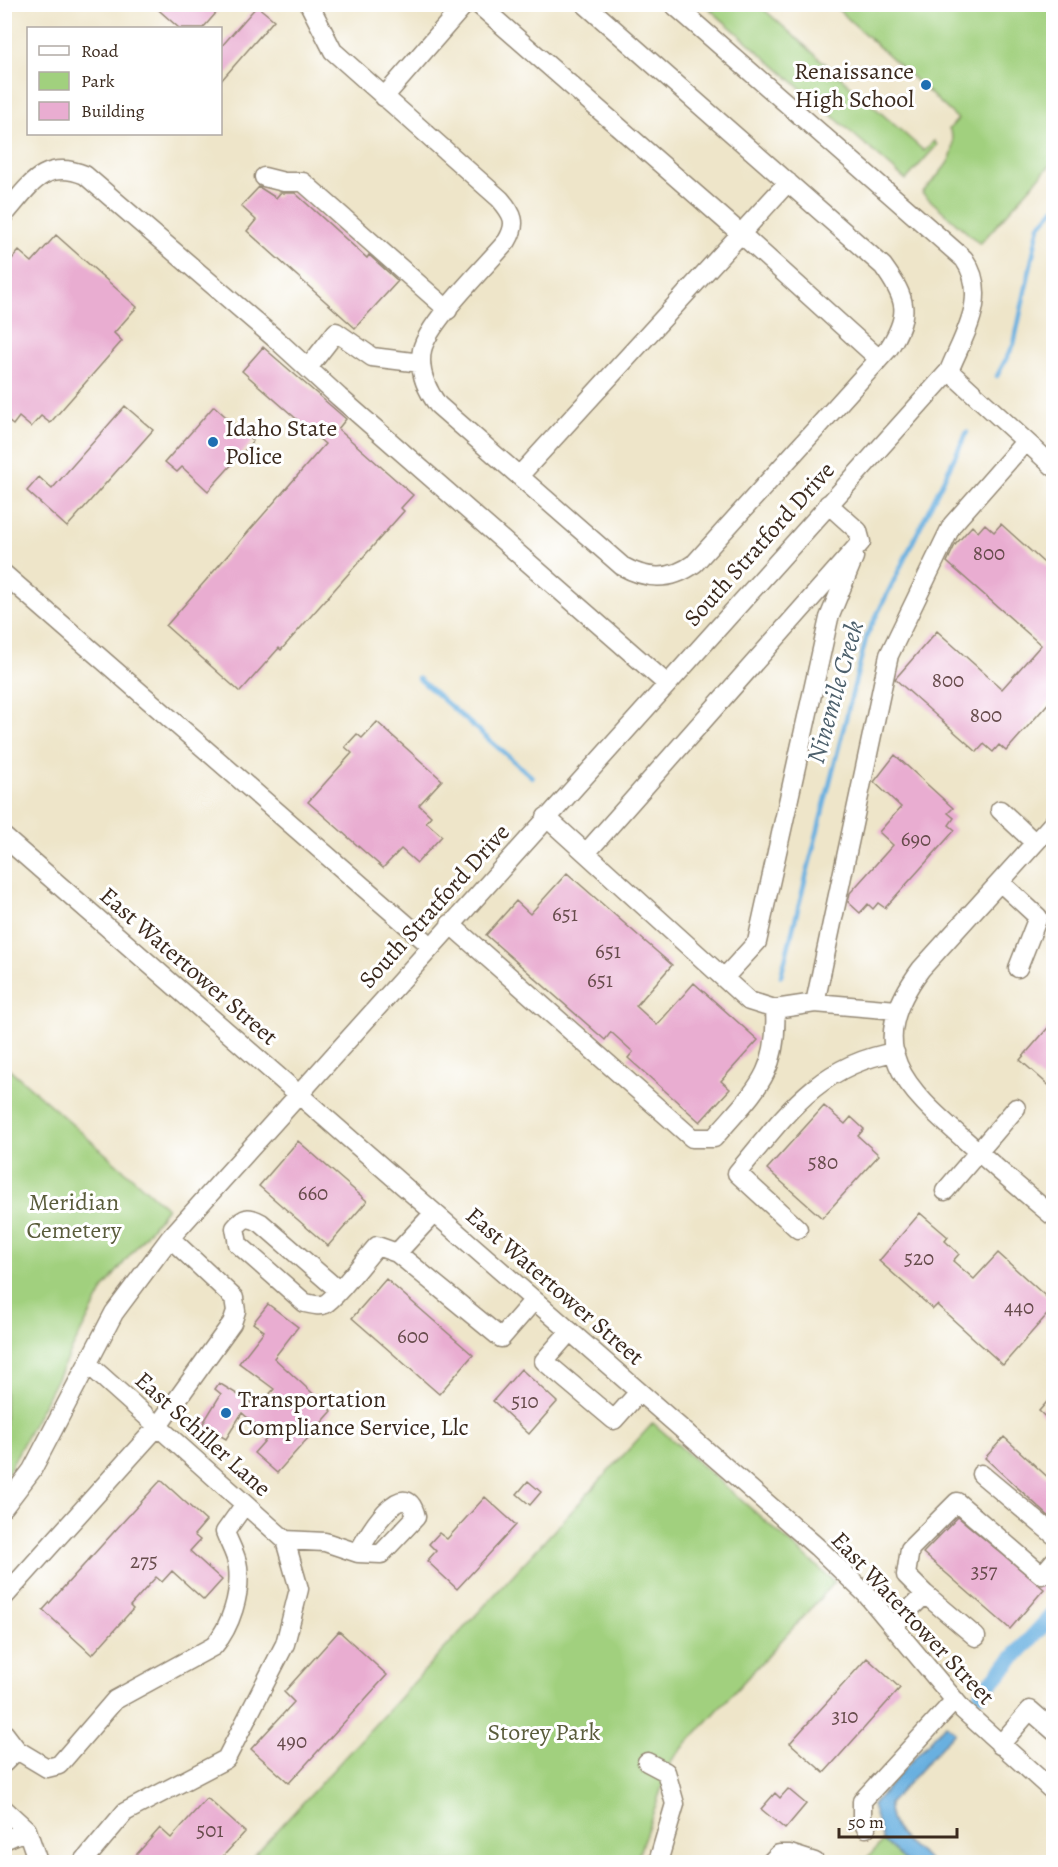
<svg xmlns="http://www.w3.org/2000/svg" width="1058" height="1867" viewBox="0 0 1058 1867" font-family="Alegreya,serif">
  <rect width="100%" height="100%" fill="#fff"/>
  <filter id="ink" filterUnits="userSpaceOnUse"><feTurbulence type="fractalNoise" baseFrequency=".0167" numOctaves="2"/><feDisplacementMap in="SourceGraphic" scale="12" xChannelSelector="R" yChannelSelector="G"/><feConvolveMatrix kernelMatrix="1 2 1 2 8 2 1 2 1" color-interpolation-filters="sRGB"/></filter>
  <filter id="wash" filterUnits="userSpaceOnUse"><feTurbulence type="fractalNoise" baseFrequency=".008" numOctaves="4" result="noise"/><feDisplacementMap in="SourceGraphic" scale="24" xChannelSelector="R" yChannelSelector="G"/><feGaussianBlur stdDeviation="1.35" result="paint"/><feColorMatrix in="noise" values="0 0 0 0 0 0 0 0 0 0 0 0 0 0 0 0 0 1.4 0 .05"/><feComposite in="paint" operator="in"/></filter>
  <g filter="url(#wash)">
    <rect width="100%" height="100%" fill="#eee5c9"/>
    <path fill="#a1d07e" stroke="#6e7d4e" stroke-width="1.5" d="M705 5H759L924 151 934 141 937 145 906 180Z
      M833 5H1053V162L980 244 922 193C938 174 964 155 949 129L958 119Z
      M5 1065 167 1208 104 1288 5 1478Z
      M653 1423 835 1582 671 1761 636 1862H248Z
      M883 1841 907 1862H863Z"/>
    <path fill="#69b0e0" stroke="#526d7f" stroke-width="1.5" d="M945 1724 955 1732 889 1804C888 1832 911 1846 931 1862H907L883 1841 872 1805Z"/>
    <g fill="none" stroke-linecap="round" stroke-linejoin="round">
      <path stroke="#69b0e0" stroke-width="4.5" d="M997 376 1014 344 1039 226 1054 209
        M418 678 532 777
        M781 976 867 635 967 432"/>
      <path stroke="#69b0e0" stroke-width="16" d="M981 1693 1054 1613"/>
    </g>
    <g id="blocks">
      <path fill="#e9add1" d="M152 4H224L203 28H179Z
        M257 6 274 20 220 82V48Z
        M259 187 276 198 280 193H295L367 258 369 255 398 281 355 328 247 231 256 220 241 206Z
        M56 235 137 307 114 333 122 341 50 423 41 416 31 427 19 417 13 425 4 418V268L19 251 32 262Z
        M263 347 346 419 338 429 413 495 401 508 404 511 281 650 279 648 240 692 166 626 325 444 242 371Z
        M125 406 153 430 67 527 27 491 39 477 52 489Z
        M214 406 253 441 208 491 182 467 177 472 165 462Z
        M985 524 994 532 1001 524 1053 571V698L1006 751 999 745 993 752 984 744 977 752 895 679 937 631 1002 689 1041 645 947 562 955 545 972 526 978 532Z
        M377 722 442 780 419 805 431 816 426 822 442 836 417 863 401 849 383 868 308 802 352 753 345 747 357 734 362 738Z
        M895 755 953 808 948 813 954 818 949 825 955 830 885 908 878 903 873 909 868 904 860 913 848 902 850 893 893 845 879 832 901 807 874 782Z
        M567 873 672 965 636 1006 657 1025 694 983 758 1040 721 1081 730 1089 700 1122 628 1058 633 1052 611 1032 605 1040 486 935 516 901 530 914Z
        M1053 1022V1089L1020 1060Z
        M824 1106 845 1124 851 1117 864 1129 858 1136 879 1155 822 1218 767 1169Z
        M298 1141 367 1201 328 1246 259 1186Z
        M920 1213 948 1237 945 1241 959 1254 953 1261 974 1279 998 1253 1053 1303V1308L1003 1365 937 1305 933 1309 879 1261Z
        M386 1279 473 1355 439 1394 352 1318Z
        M268 1304 298 1327 274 1358 332 1411 277 1473 254 1453 269 1436 242 1413 226 1439 202 1425 221 1394 215 1389 219 1383 258 1407 274 1389 239 1363 264 1331 253 1323Z
        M521 1369 557 1402 529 1434 493 1401Z
        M1053 1395V1424L1039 1411Z
        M1004 1437 1053 1482V1520L985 1458Z
        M161 1480 206 1521 194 1535 200 1540 190 1551 222 1580 204 1600 172 1571 162 1582 156 1577 130 1606 133 1609 92 1655 43 1610Z
        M528 1481 541 1492 530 1505 517 1494Z
        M485 1497 516 1525 457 1589 427 1561 436 1551 429 1544 439 1533 447 1539Z
        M958 1517 1044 1589 1010 1629 923 1553Z
        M339 1631 387 1675 289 1783 251 1749 294 1702 284 1692Z
        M867 1658 900 1688 824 1773 790 1743Z
        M788 1789 806 1804 785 1829 761 1809 775 1793 780 1798Z
        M207 1798 245 1832 217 1863H129L160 1828 171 1838Z"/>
    </g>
  </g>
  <g filter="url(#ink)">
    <use href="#blocks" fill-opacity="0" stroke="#948874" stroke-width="1.5"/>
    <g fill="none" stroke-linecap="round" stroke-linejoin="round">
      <g stroke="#948874" stroke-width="21">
        <path id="minor" d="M309 4 333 51 500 199C513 214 518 223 507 241 487 265 428 322 422 350 418 371 426 389 438 405L622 566C647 580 671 581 695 563L889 348C911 314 907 299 883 266L585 4
          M478 4 740 233 879 359
          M384 97 465 4
          M264 177 284 182H303L448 310
          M4 215C29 187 43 158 85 175L278 341 339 397 667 684
          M308 368 336 332 372 357 421 363
          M949 371 1054 467
          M519 476 788 182
          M4 574 431 946
          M1000 810 1035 843
          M546 817 749 1001 775 1009 815 1003
          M1054 822 921 969C862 1049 904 1087 966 1141 995 1167 1024 1192 1054 1217
          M4 837 817 1547 866 1594 963 1710 1054 1792
          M586 853 861 542 858 531 828 504
          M1000 882 1038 917 1018 968
          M450 924 692 1138H714C754 1091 779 1075 775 1009
          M724 978 757 942 829 618 854 557
          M897 1010 815 1003 889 655 952 525 1025 442
          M945 1191 1016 1108
          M434 1213 397 1253 501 1338 534 1300
          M798 1229 737 1173C784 1117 817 1065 895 1052
          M338 1290 261 1223C248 1216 244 1217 235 1228L238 1244 305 1303C311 1304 319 1307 325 1304 336 1298 366 1258 377 1246L397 1253
          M570 1331 544 1361 614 1420 639 1392
          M88 1364 285 1540
          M981 1474 1054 1535
          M4 1507 32 1470 114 1313 170 1238 949 371C964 334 990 296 964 259L673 4
          M285 1540 325 1542 358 1553 381 1554 416 1517C405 1470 366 1538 358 1553
          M925 1594 906 1575 910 1549 957 1502 1042 1575 1054 1561
          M4 1597 158 1426 232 1323 236 1311 234 1298 170 1238
          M893 1626 925 1594 976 1637
          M4 1733 17 1750 4 1763
          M1000 1745 1030 1710 1054 1731
          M17 1750 47 1768 59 1765 115 1700 214 1646C231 1626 241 1594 238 1567 237 1556 229 1543 225 1532L245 1504
          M647 1762 666 1772 675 1804 658 1862
          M4 1809 27 1830 38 1862
          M866 1828 862 1819V1801L955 1700
          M4 1840 27 1830
          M83 1862 125 1812 226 1759 285 1644 299 1589 285 1540
          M771 1862 779 1854H790L815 1862"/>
      </g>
      <use href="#minor" stroke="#fff" stroke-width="18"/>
    </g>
  </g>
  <g fill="#1f6fb2" stroke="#fff" stroke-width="2">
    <circle cx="926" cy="85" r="6"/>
    <circle cx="213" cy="442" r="6"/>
    <circle cx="226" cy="1413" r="6"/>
  </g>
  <g text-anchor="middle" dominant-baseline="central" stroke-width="6" stroke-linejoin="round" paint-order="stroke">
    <g font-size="21" fill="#664b4b">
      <text x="989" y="553">800</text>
      <text x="948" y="680">800</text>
      <text x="986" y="715">800</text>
      <text x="916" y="839">690</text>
      <text x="565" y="914">651</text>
      <text x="608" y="951">651</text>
      <text x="600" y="980">651</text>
      <text x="823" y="1162">580</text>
      <text x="313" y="1193">660</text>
      <text x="919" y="1258">520</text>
      <text x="1019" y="1307">440</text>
      <text x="413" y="1336">600</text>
      <text x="525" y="1401">510</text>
      <text x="144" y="1561">275</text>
      <text x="984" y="1571">357</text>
      <text x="845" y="1716">310</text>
      <text x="292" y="1741">490</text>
      <text x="210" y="1830">501</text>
    </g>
    <g font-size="24" fill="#3b2a1e" stroke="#fff" text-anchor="start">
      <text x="914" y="71" text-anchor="end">Renaissance<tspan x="914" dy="28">High School</tspan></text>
      <text x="225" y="428">Idaho State<tspan x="225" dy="28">Police</tspan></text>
      <text x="238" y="1399">Transportation<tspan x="238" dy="28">Compliance Service, Llc</tspan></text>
    </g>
    <g font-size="24" fill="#3b2a1e" stroke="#fff">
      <text transform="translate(759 544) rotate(-48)">South Stratford Drive</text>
      <text transform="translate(434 906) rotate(-48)">South Stratford Drive</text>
      <text transform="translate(189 966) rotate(41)">East Watertower Street</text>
      <text transform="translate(555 1286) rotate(41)">East Watertower Street</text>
      <text transform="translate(203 1434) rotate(42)">East Schiller Lane</text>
      <text transform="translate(913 1618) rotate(47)">East Watertower Street</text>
    </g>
    <g font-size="24" fill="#5a5c3b" stroke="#fff">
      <text x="74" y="1202">Meridian<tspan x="74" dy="28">Cemetery</tspan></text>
      <text x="544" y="1732">Storey Park</text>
    </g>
    <g font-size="26" font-style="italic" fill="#4d606c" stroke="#fff">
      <text transform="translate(835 692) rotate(-74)">Ninemile Creek</text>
    </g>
  </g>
  <rect width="1058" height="1867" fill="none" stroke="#fff" stroke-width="24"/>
  <rect x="27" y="27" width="195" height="108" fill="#ffffff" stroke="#b1aaa5" stroke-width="1.5"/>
  <rect x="39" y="46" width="30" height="9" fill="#ffffff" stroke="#b1aaa5" stroke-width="1.5"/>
  <text x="81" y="57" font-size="18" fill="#3b2a1e">Road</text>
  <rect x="39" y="72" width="30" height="18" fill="#a1d07e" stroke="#b1aaa5" stroke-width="1.5"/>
  <text x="81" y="87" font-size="18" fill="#3b2a1e">Park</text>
  <rect x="39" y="102" width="30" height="18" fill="#e9add1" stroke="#b1aaa5" stroke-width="1.5"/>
  <text x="81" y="117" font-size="18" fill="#3b2a1e">Building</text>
  <path d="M839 1828v9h118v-9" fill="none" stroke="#3b2a1e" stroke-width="3"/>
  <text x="848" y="1828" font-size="18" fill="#3b2a1e" stroke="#ffffff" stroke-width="4.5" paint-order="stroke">50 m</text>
</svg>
